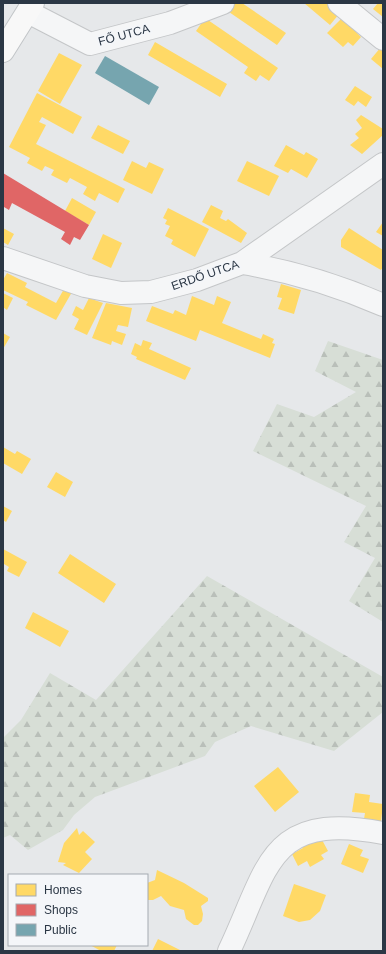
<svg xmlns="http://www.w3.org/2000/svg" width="386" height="954" viewBox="0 0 386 954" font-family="Arial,sans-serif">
  <defs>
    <pattern id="forest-firs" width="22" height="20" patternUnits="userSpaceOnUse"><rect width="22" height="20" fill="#d7ded6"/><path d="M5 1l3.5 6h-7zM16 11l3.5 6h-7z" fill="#b9bfb9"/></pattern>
  </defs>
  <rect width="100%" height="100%" fill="#e6e8ea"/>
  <path fill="url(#forest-firs)" d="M328 341 383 360V622L349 601 375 558 344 542 366 506 253 451 277 404 314 417 356 392 315 371Z
    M207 576 383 677V712L334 751 251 726 215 742 205 756 95 797 74 815 63 830 28 850 10 835 3 838V738L21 720 50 673 96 700Z"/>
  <path fill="#ffd966" d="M235 3H242L286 33 277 45 229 12Z
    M304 3H326L339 14 330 25Z
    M378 3H383V17L373 9Z
    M205 18 278 68 269 81 260 75 256 81 244 73 248 67 196 31Z
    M342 18 361 37 353 46 348 42 343 47 327 33Z
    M155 42 227 84 220 97 148 55Z
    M381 47 383 49V69L371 59Z
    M59 53 82 65 60 104 38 91Z
    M355 86 372 97 366 107 358 101 354 106 345 100Z
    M37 93 82 117 73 134 42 117 39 122 46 125 36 144 125 189 118 203 99 193 95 201 83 194 87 187 70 178 67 183 51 175 54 170 45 166 42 171 27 163 30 158 9 147Z
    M361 115 383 129V135L362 154 350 145 359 138 355 134 362 128 356 120Z
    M98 125 130 141 123 154 91 138Z
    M286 145 304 155 306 152 318 159 307 178 291 169 288 173 274 166Z
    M132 161 146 168 149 162 164 169 152 194 123 180Z
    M247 161 279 176 269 196 237 181Z
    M72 198 96 212 89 225 65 211Z
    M211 205 223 211 220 218 226 221 228 219 247 233 241 243 202 222Z
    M168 208 209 229 195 257 171 244 173 240 165 236 170 226 165 224 167 220 163 218Z
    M383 222V236L376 232Z
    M3 228 14 234 8 245 3 242Z
    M349 228 383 250V267L381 270 341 247V240Z
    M103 234 122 243 111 268 92 259Z
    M7 273 27 283 25 287 56 303 64 289 72 292 56 320 26 305 28 302 3 290V280Z
    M281 284 301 290 294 314 278 309 282 298 277 297Z
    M3 293 13 298 7 310 3 307Z
    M192 296 214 305 217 296 231 302 222 323 261 339 263 334 274 339 272 343 275 344 270 358 200 330 196 341 146 321 152 306 173 314 175 310 186 315Z
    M89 298 103 303 87 335 74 329 79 319 72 315 76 306 83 310Z
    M106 303 132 308 128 327 118 325 116 331 126 334 122 345 112 341 111 345 92 338Z
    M3 333 10 337 3 349Z
    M143 340 152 343 149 349 191 368 185 380 136 359 137 357 131 354 135 343 141 346Z
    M3 447 15 454 17 451 31 459 22 474 3 463Z
    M56 472 73 482 65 497 47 487Z
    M3 506 12 511 6 522 3 520Z
    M3 549 27 562 19 577 7 571 9 567 4 564 3 566Z
    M70 554 116 584 104 603 58 573Z
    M33 612 69 631 60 647 25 628Z
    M278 767 299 792 275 812 254 786Z
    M355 793 370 795 369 802 383 804 381 822 364 819 365 813 352 812Z
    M77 828 79 835 83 831 95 842 85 852 92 859 79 873 63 865 66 863 58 862 64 843Z
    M321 838 328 851 321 855 324 859 310 867 307 861 298 866 292 854 303 848 301 845Z
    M349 844 363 850 360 856 369 859 363 873 341 864Z
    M157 870 184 883 208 898V901L201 906 203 914 202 921 198 925H194L186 919 184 910 170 906 161 896 153 900H147V883L155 880Z
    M294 884 326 895 320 911 310 920 299 922 283 916Z
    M158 939 182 951H152Z
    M90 945H117L114 951H101Z"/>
  <path fill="#e06666" d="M3 173 89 225 80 240 74 237 70 245 61 239 65 232 12 203 9 210 4 207 3 210Z"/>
  <path fill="#76a5af" d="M105 56 159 87 149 105 95 73Z"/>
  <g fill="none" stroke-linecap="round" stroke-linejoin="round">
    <g stroke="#c4c6c8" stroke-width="24">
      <path id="minor" d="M339 3 383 39
        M28 12 90 44 170 23 223 3
        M3 258 85 286 121 293 151 292 197 280 242 263 383 164
        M242 263C291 271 337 285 383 305
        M229 951C269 867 268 811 383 833"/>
    </g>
    <g stroke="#c2c5c8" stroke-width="24">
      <path id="major" d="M3 51 33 3"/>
    </g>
    <use href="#minor" stroke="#f5f6f7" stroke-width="22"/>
    <use href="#major" stroke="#f8f8f8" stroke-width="22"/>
  </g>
  <g text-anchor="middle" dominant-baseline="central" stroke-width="4" stroke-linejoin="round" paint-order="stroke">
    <g font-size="12" fill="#2b3745" stroke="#f4f6f9">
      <text transform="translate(124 35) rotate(-15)">FŐ UTCA</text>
      <text transform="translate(205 275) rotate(-19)">ERDŐ UTCA</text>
    </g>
  </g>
  <rect width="386" height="954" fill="none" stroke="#2b3745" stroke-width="8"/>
  <rect x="8" y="874" width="140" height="72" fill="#f4f6f9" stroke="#a4aab1"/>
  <rect x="16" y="884" width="20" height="12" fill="#ffd966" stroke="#a4aab1"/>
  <text x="44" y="894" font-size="12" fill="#2b3745">Homes</text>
  <rect x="16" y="904" width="20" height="12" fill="#e06666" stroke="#a4aab1"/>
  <text x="44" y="914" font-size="12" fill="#2b3745">Shops</text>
  <rect x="16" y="924" width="20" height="12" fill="#76a5af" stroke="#a4aab1"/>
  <text x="44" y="934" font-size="12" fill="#2b3745">Public</text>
</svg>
